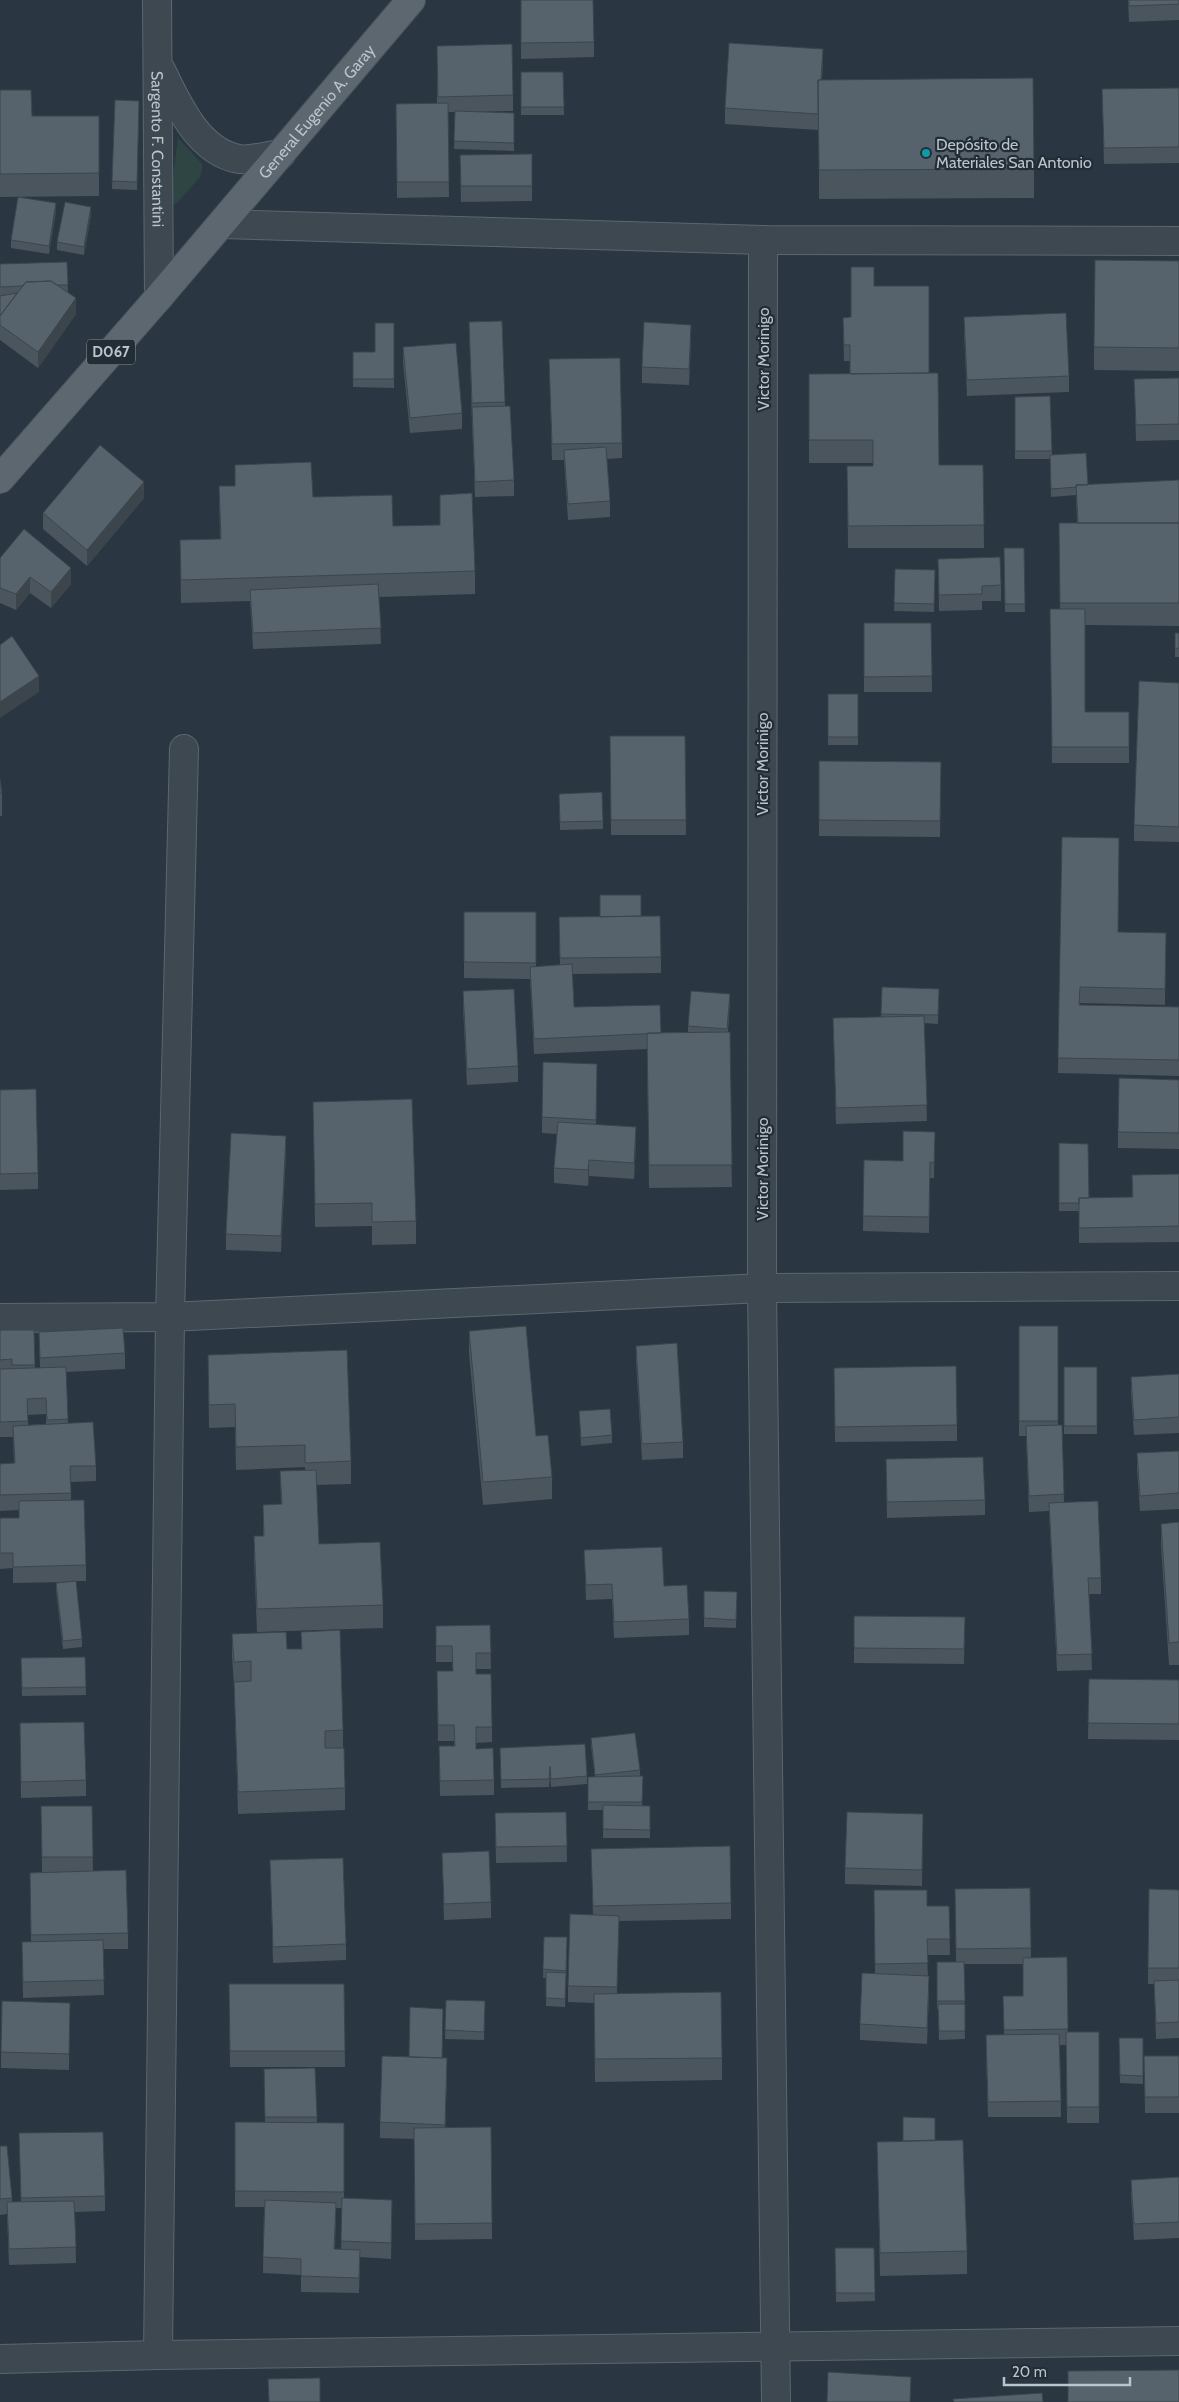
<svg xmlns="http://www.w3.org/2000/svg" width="1179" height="2402" viewBox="0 0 1179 2402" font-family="Cabin,sans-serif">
  <rect width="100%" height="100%" fill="#2a3641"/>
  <path fill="#2f4544" d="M178 138 202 164V170L200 177 177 203 173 204 170 200Z"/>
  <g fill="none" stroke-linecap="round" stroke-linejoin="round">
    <g stroke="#5c666e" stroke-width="30">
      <g id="minor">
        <path id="s1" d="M157 0 159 297"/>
        <path d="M161 70C177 103 198 152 239 159 251 161 269 155 281 154"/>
        <path d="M222 224 763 240 1179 241"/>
        <path d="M763 240 762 1288 776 2402"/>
        <path d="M0 1318 170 1317 762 1288 1179 1286"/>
        <path d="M158 2355 170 1317 184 749"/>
        <path d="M0 2359 158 2355 1179 2341"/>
      </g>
    </g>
    <g stroke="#48515a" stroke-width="30">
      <g id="major">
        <path id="s2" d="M0 479 159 297 411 0"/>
      </g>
    </g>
    <use href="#minor" stroke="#3e4851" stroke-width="28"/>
    <use href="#major" stroke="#5d6770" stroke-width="28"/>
  </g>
  <path fill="#4a555e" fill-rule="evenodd" d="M521 0 594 42V57L521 59Z
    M1128 0H1179V20L1129 22Z
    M437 46 513 95V111L471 112 514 113V151L454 149 455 112H448L449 197 397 198 396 104 437 103Z
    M823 65 822 80 1034 169V198L819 199V127L818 130 725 124V108Z
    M521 72H563L564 115H521Z
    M1179 88V163L1104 164 1102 89Z
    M0 90 32 116H99V196L0 197Z
    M115 100 139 101 137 190 112 189Z
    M460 155 532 186V201L461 202Z
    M56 212 49 254 11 248V240Z
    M91 215 84 255 57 250V242Z
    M1179 261V371L1094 370V347Z
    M67 262 68 293 76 314 38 368 0 340V264Z
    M874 286 929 373 939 465H983L984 548H848L847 466H873V463H809V374H850V361H844L843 318 851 317Z
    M964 317 1069 376V392L967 396 964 333Z
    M502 321 505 406 514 480V496L475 497 472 423 469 322Z
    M394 323V388L353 387V352H375Z
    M691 341 689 385 642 383V367Z
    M403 347 462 413V429L410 433 403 363Z
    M549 359 622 443V458L607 459 610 501V517L568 520 564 460H552Z
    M1179 378V440L1136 441 1134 379Z
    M1015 397 1052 451V455L1088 485 1179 480V626L1085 625V712H1129V763H1052L1050 609H1060L1059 523H1077L1076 495 1051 497 1050 459H1015Z
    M235 465 313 497 393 526 440 525V495L475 571V594L379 597 381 644 253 649 250 601 181 603 180 540 220 539 219 486H235Z
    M144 498 87 566 43 529V513Z
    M1004 548H1024L1025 612H1005Z
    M0 558 71 584 51 608 30 593 16 610 0 603Z
    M938 559 1001 585V601H982V610L939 611Z
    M895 569 935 570 934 612 894 611Z
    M864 623H931L932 692H864Z
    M1175 633H1179V657H1175Z
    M1179 683V842L1134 841V825Z
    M828 694H858V745H828Z
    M610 736H685L686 835H611Z
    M819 761 941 762 940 837 819 836Z
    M0 779 2 793V816H0Z
    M559 794 603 821V829L560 830Z
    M1062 837 1118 932 1166 933 1165 1005 1080 1003V1005L1179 1007V1076L1058 1073Z
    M464 912H536V967L560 965 559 917 641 916 661 957V973L572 974 574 1007 661 1033 688 1032V1026L730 1002 728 1032 732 1187 649 1188 647 1049 534 1054 530 979 464 978Z
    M939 989 938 1024 924 1023 927 1121 836 1124 833 1018 881 1017V1014Z
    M463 991 518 1066V1082L467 1085 463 1007Z
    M597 1080 596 1124 636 1143 634 1179 589 1176 588 1186 554 1183V1168L557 1134 542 1133V1117Z
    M1179 1080V1149L1118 1148V1132Z
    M0 1090 38 1173V1189L0 1190Z
    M313 1102 416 1221V1244L372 1245V1226L315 1227Z
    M935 1132 934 1178H930L929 1233 863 1231 864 1160 903 1161Z
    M1059 1143 1089 1198 1132 1197V1175L1179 1174V1242L1079 1243V1211H1059Z
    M286 1152 281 1252 226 1250V1234Z
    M1019 1326H1058V1425H1062L1064 1502 1101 1578V1594H1089L1092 1670 1057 1671 1049 1511 1029 1512 1026 1436H1019Z
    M0 1330 35 1365V1368H40L39 1332 125 1353V1369L66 1372 68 1423 96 1466V1481L71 1482V1500L86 1565V1581H76L82 1639V1647L63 1649 56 1591V1583L68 1582 13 1583V1568L0 1569V1518H19V1510L0 1511V1464L14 1463 13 1437H0ZM46 1414V1424L28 1425V1415Z
    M469 1331 536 1436 552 1477V1499L483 1505 469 1353Z
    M636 1346 683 1442V1458L642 1460 636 1361Z
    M208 1355 351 1461V1484L316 1485 319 1544 383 1605V1628L257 1632 254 1559V1536H263V1505L281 1504 280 1471 305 1470V1467L236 1470 235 1427 209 1428Z
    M1064 1367H1097V1434H1064Z
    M834 1368 957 1425V1441L835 1442Z
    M1179 1374V1433L1134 1435 1131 1392V1377Z
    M579 1411 612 1435V1443L581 1446Z
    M1179 1451V1509L1140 1511 1137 1469V1453Z
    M886 1459 985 1500V1515L887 1518Z
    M1179 1522V1665H1169L1161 1546V1524Z
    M584 1550 664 1586 689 1619V1635L614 1638 612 1599 586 1600Z
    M704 1591 737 1592 736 1628 704 1627Z
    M854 1616 965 1617 964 1664 854 1663Z
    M490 1625 491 1669H476V1674L492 1727V1742L476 1743V1749L494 1780V1795L440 1796 439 1746H454V1741H438L437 1671H453L452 1662H436V1626Z
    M301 1632 343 1730V1748L345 1788V1810L238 1814 234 1685 232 1657V1634L287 1649H301Z
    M85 1657 86 1695 22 1696 21 1658Z
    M1089 1679 1179 1680V1740L1088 1739Z
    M20 1723 86 1780V1796L21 1798Z
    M591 1738 640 1770V1776H643L642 1806H650V1838H603V1810H588V1777H595L591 1746Z
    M500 1748 587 1776V1784L551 1787 550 1775 549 1787 501 1788Z
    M41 1806H92L93 1871 128 1933V1949H103L104 1995 23 1998 22 1942H31L30 1873 42 1872Z
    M566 1812 567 1862 496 1863 495 1813Z
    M923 1814 922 1886 845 1884V1868Z
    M591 1849 731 1903V1919L619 1921 617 1994 722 2058V2080L595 2082 594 2003 568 2002V1986L593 1915Z
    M442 1853 491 1902V1918L444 1920Z
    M270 1860 346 1944V1960L273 1963Z
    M955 1889 1031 1948V1958L1067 1957 1068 2032H1099V2123H1067L1066 2045H1060L1061 2117H988L986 2051 1004 2035 1003 1996H1023V1964H964L965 2039 939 2040 938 2009H937V1962H956Z
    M1149 1889 1179 1890V2038L1156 2039 1154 1984H1148Z
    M874 1890 927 1906H949L950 1955H927L928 1976 929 1992 927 2044 860 2040V2024L875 1974Z
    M544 1937H567L566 1979 565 2007 546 2006V1978H543Z
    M229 1984H344L345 2067H230Z
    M446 2000 485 2001 484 2040 445 2039Z
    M70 2003 69 2070 1 2068V2052Z
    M1119 2038H1143V2084L1120 2083Z
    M1144 2056H1179V2113H1145Z
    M442 2058 447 2074 445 2128 491 2127 492 2239 415 2240 414 2139 380 2138V2122Z
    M315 2068 317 2123H344V2198L392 2216 391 2259 360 2257 359 2293 301 2292V2275L263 2273 264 2207H235V2122H265L264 2084ZM336 2208H342L341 2249H335Z
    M19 2133 105 2196V2211L75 2212 76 2263 9 2265 7 2214 0 2215V2146L12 2198V2202H21Z
    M935 2140 967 2251V2274L880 2276 877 2142Z
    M1179 2177V2238L1134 2240 1131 2195V2180Z
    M835 2248H874L875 2301 836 2302Z"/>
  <path fill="#3c454c" d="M823 49V65L819 123V109Z
    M56 203V212L49 254V246Z
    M91 207V215L84 255V247Z
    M76 298V314L38 368V352Z
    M691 325V341L689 385V369Z
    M144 482V498L87 566V550Z
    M71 568V584L51 608V592Z
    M30 577V593L16 610V594Z
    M39 676V692L0 718V702Z
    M597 1064V1080L596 1136V1120Z
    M636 1127V1143L634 1179V1163Z
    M286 1136V1152L281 1252V1236Z
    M589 1160V1176L588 1186V1170Z
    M929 1976V1992L927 2044V2028Z
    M447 2058V2074L445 2140V2125Z"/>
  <path fill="#56636d" stroke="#3c454c" d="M521 0H593L594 42 521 43Z
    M1129 0H1179V4L1129 6Z
    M729 43 823 49 821 80H818V114L725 108Z
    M512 44 513 95 438 97 437 46Z
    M521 72H563L564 107H521Z
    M1033 78 1034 169 819 170 818 80Z
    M1179 88V147L1104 148 1102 89Z
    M0 90H31L32 116H99V173L0 174Z
    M115 100 139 101 137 182 112 181Z
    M448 103 449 182H397L396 104Z
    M455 111 514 113V143L454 141Z
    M532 154V186H461L460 155Z
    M18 197 56 203 49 246 11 240Z
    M65 202 91 207 84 247 57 242Z
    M1095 260 1179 261V348L1094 347Z
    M67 262 68 285H57L51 281 26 282 22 286 0 287V264Z
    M851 267H874V286H929V373L850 374V345H844L843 318 851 317Z
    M51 281 76 298 38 352 0 325V316L26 282Z
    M17 293 0 316V296Z
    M1066 313 1069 376 967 380 964 317Z
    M502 321 505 402 472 403 469 322Z
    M644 322 691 325 689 369 642 367Z
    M375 323H394V379H353V352H375Z
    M456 343 462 413 410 418 403 347Z
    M620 358 622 443 552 444 549 359Z
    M938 373 939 465H983L984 525 848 526 847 466H873V440H809V374Z
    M1179 378V424L1136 425 1134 379Z
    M1050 396 1052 451H1015V397Z
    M510 406 514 480 475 482 472 407Z
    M100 445 144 482 87 550 43 513Z
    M606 447 610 501 568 504 564 450Z
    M1086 453 1088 485H1076L1077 487 1051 489 1050 455Z
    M311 462 313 497 392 495 393 526 440 525V495L472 493 475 571 181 580 180 540 221 539 219 486H235V465Z
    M1179 480V523H1078L1076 485Z
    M1059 523H1179V603H1060Z
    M24 529 71 568 51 592 30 577 16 594 0 588V558Z
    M1004 548H1024L1025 604H1005Z
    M1000 557 1001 585 982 586V594L939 595 938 559Z
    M895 569 935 570 934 604 894 603Z
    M378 584 381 628 253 633 250 590Z
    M1050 609H1085V712H1129V747H1052Z
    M864 623H931L932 676 864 677Z
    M1175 633H1179V648L1175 649Z
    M12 636 39 676 0 702V645Z
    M1139 681 1179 683V827L1134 825Z
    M828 694H858V737H828Z
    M610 736H685L686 820H611Z
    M819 761 941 762 940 821 819 820Z
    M0 779 2 793H0Z
    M602 792 603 821 560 822 559 794Z
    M1062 837 1119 838 1118 932 1166 933 1165 989 1080 987 1079 1005 1179 1007V1060L1058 1058Z
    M600 895H641V916L600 917Z
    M464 912H536V963L464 962Z
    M660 916 661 957 560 958 559 917Z
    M572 964 574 1007 660 1005 661 1033 534 1039 530 967Z
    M882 987 939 989 938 1015 881 1014Z
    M514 989 518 1066 467 1069 463 991Z
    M691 991 730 994 727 1029 688 1026Z
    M924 1016 927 1105 836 1108 833 1018Z
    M730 1032 732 1165H649L647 1033Z
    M543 1062 597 1064 596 1120 542 1117Z
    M1119 1078 1179 1080V1133L1118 1132Z
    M36 1089 38 1173 0 1174V1090Z
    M412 1099 416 1221 372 1222V1203L315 1204 313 1102Z
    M558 1122 636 1127 634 1163 589 1160 588 1170 554 1168Z
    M903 1131 935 1132 934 1163 930 1162 929 1217 863 1216 864 1160 903 1161Z
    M231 1133 286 1136 281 1236 226 1234Z
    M1059 1143 1088 1144 1089 1198H1079V1203H1059Z
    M1179 1174V1226L1079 1228V1198L1133 1197 1132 1175Z
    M526 1326 536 1436 548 1435 552 1477 483 1482 469 1331Z
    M1019 1326H1058V1421H1019Z
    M123 1328 125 1353 40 1358 39 1332Z
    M0 1330H34L35 1365H12V1359L0 1360Z
    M677 1343 683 1442 642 1444 636 1346Z
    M347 1350 351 1461 305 1463V1445L236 1447 235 1404 209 1405 208 1355Z
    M956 1366 957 1425 835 1427 834 1368Z
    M66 1367 68 1419 47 1420 46 1398 27 1399 28 1421 0 1422V1369Z
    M1064 1367H1097V1426H1064Z
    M1179 1374V1417L1134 1420 1131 1377Z
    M610 1409 612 1435 581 1438 579 1411Z
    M93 1422 96 1466H70L71 1493 0 1495V1464L15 1463 13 1426Z
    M1062 1425 1064 1494 1029 1496 1026 1426Z
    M1179 1451V1493L1140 1496 1137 1453Z
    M983 1457 985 1500 887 1502 886 1459Z
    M316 1470 319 1544 380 1542 383 1605 257 1609 254 1536H264L263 1505 282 1504 280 1471Z
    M84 1500 86 1565 13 1567V1553H0V1518H19V1501Z
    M1098 1501 1101 1578H1088L1092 1654 1057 1655 1049 1503Z
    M1179 1522V1642L1169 1643 1161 1524Z
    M662 1547 664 1586 687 1585 689 1619 614 1622 612 1584 586 1585 584 1550Z
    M76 1581 82 1639 63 1641 56 1583Z
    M704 1591 737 1592 736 1620 704 1618Z
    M854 1616 965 1617 964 1649 854 1648Z
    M490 1625 491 1653H476V1674H491L492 1727H476V1749L493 1748 494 1780 440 1781 439 1746H455L454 1725H438L437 1671H453L452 1646H436V1626Z
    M340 1630 343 1730 325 1731V1748H344L345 1788 238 1792 234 1682 251 1681V1661L234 1662 232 1634 286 1632 287 1649H302L301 1632Z
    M85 1657 86 1687 22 1688 21 1658Z
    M1089 1679 1179 1680V1724L1088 1723Z
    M84 1722 86 1780 21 1782 20 1723Z
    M635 1733 640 1770 595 1775 591 1738Z
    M585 1744 587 1776 551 1779 550 1766 549 1779 501 1780 500 1748Z
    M643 1776 642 1802H588V1777Z
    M603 1805 650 1806V1830L603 1829Z
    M41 1806H92L93 1857H42Z
    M566 1812 567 1846 496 1847 495 1813Z
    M847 1812 923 1814 922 1870 845 1868Z
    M730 1846 731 1903 593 1906 591 1849Z
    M489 1851 491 1902 444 1904 442 1853Z
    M343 1858 346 1944 273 1947 270 1860Z
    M126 1870 128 1933 31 1935 30 1873Z
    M1030 1888 1031 1948 956 1949 955 1889Z
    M1149 1889 1179 1890V1968H1148Z
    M874 1890H927V1906H949L950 1939H927L928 1963 875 1964Z
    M570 1914 619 1916 617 1987 568 1986Z
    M544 1937H567L566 1971 543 1969Z
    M103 1940 104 1980 23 1982 22 1942Z
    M1067 1957 1068 2029 1004 2030 1003 1996H1023V1958Z
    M937 1962H964L965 2001H937Z
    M546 1972 566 1973 565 1999 546 1998Z
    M862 1973 929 1976 927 2028 860 2024Z
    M1179 1980V2022L1156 2023 1154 1981Z
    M229 1984H344L345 2051H230Z
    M721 1992 722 2058 595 2059 594 1994Z
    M446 2000 485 2001 484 2032 445 2030Z
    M2 2001 70 2003 69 2054 1 2052Z
    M938 2004H965V2031H939Z
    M410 2007 443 2009 442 2058 409 2057Z
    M1066 2032H1099V2107H1067Z
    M1059 2034 1061 2101 988 2102 986 2035Z
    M1119 2038H1143V2076L1120 2075Z
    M382 2056 447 2058 445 2125 380 2122Z
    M1144 2056H1179V2097H1145Z
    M315 2068 317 2117H265L264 2069Z
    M903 2117 935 2118V2140L903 2141Z
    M235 2122 344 2123V2192L235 2191Z
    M491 2127 492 2223 415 2224 414 2128Z
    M103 2132 105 2196 21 2198 19 2133Z
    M963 2140 967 2251 880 2253 877 2142Z
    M0 2146H7L12 2198 0 2199Z
    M1179 2177V2222L1134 2224 1131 2180Z
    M342 2198 392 2200 391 2243 341 2241Z
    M265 2200 336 2203 334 2249 360 2250 359 2278 301 2276V2259L263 2257Z
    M74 2201 76 2247 9 2249 7 2202Z
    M835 2248H874L875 2293H836Z
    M1179 2370V2402H1068V2371Z
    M828 2372 911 2377 910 2402H827Z
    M320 2378V2402H269L268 2379Z
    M1042 2393 1043 2402H954L953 2399Z"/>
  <circle fill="#0f9aa8" stroke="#232d36" stroke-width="2" cx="926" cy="153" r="5"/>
  <g text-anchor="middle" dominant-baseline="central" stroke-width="4.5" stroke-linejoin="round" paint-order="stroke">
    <rect fill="#232d36" stroke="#8d969e" stroke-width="1" x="87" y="339.5" width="48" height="25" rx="4"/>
    <g font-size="15" font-weight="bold" fill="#bbc3cb">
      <text x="111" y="352">D067</text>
    </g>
    <g font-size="16" fill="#bbc3cb" stroke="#232d36">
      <text stroke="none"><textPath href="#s2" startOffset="485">General Eugenio A. Garay</textPath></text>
      <text stroke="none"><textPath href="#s1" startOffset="149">Sargento F. Constantini</textPath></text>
      <text transform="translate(763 359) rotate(-90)">Victor Morinigo</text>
      <text transform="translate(762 764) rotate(-90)">Victor Morinigo</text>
      <text transform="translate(762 1169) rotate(-90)">Victor Morinigo</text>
    </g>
    <g font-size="16" fill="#bbc3cb" stroke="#232d36" text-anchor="start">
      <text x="936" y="144">Depósito de<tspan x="936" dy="18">Materiales San Antonio</tspan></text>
    </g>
  </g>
  <path d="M1004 2377v8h126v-8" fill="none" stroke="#bbc3cb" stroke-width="2.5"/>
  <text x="1012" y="2377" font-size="15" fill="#bbc3cb" stroke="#232d36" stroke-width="4" paint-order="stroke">20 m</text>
</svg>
